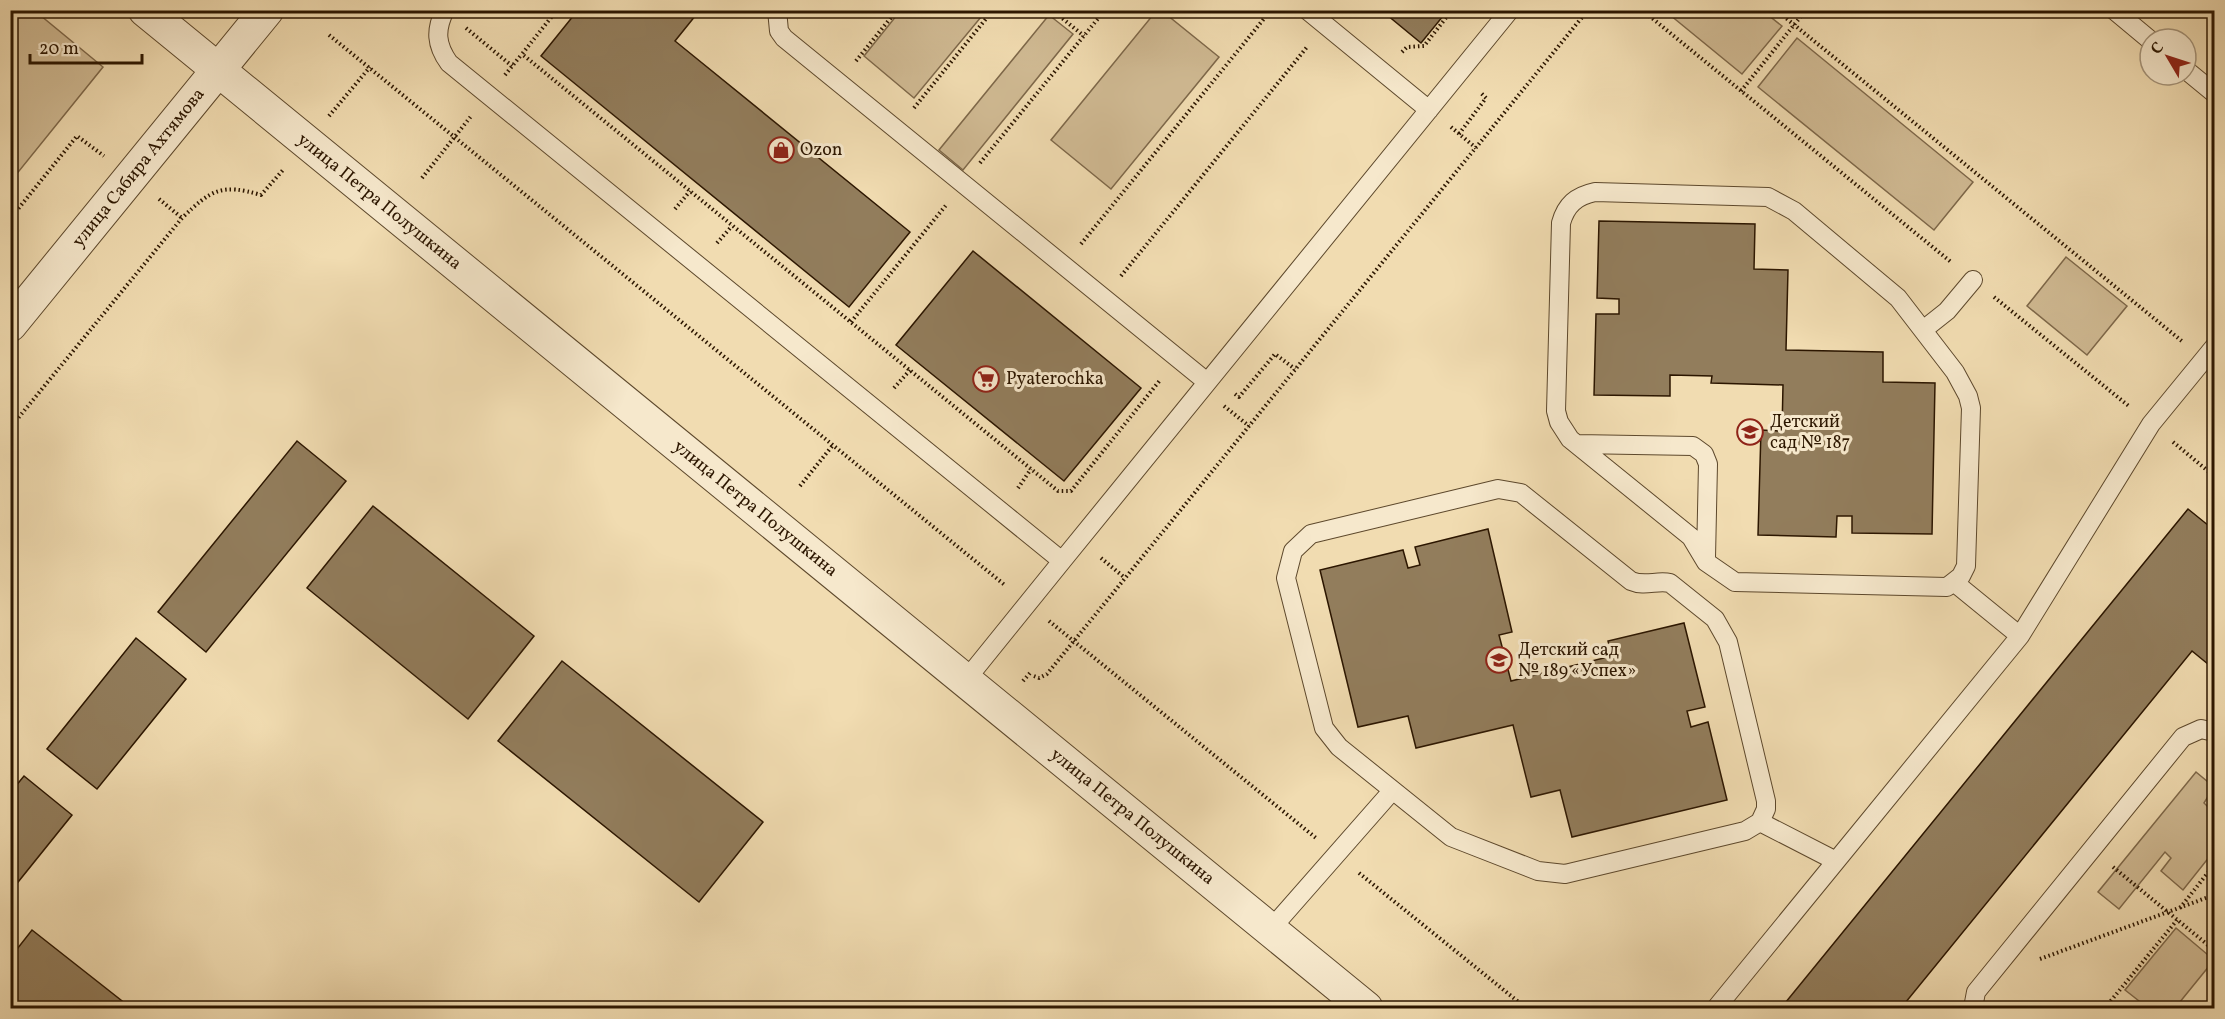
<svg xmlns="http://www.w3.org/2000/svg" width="2225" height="1019" viewBox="0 0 2225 1019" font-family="Vollkorn,serif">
  <rect width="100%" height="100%" fill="#f1dcb1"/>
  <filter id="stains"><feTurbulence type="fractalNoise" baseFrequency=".00333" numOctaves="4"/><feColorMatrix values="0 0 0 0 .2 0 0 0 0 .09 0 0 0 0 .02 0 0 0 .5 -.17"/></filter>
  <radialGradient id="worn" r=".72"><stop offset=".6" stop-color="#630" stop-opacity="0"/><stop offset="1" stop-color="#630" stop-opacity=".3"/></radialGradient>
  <path fill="#d0ba93" stroke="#7e684a" stroke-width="1.5" d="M11 10 35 11 103 67 11 181Z
    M901 10 986 11 914 98 864 56Z
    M1157 10 1162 11 1219 57 1111 189 1051 140Z
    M1674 11H1763L1782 26 1742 74 1670 15Z
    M1049 15 1073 34 963 170 939 150Z
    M1797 38 1973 182 1934 230 1758 87Z
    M2066 257 2127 306 2087 355 2027 306Z
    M2196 772 2214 787 2204 803 2210 809 2214 804V851L2183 890 2161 871 2171 858 2165 852 2119 909 2098 892Z
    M2176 928 2214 960 2175 1008H2148L2125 990Z"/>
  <path fill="#927d5c" stroke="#2c1600" stroke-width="1.5" d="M578 10H700L675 41 910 232 849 307 541 56Z
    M1381 10H1448L1421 43Z
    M1599 221 1755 224 1754 269 1788 270 1786 350 1883 352V382L1935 383 1932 534 1852 533V516H1837L1836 537 1758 535 1761 430 1782 431 1783 385 1711 383 1712 376 1670 375V396L1594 395 1596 314H1619V299L1597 298Z
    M973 251 1141 388 1064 481 896 345Z
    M297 441 346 481 206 652 158 612Z
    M373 506 534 636 468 719 307 588Z
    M2188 509 2214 530V669L2192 651 1901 1008H1781Z
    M1488 529 1512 632 1499 635 1511 681 1612 656 1608 641 1684 623 1705 707 1687 711 1691 727 1708 722 1727 800 1572 837 1560 790 1531 797 1513 725 1416 748 1408 716 1358 727 1320 570 1403 550 1408 568 1420 565 1415 547Z
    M136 638 186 679 97 789 47 749Z
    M562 661 763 822 699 902 498 741Z
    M24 776 72 815 10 892V793Z
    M32 930 131 1008H10V958Z"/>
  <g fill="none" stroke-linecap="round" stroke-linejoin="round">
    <g stroke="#5d482c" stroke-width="20">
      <path id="service" d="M445 10C435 30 436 45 449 63L1062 561 1510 10
        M777 10 779 31 784 38 1207 382
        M1307 10 1429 110
        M2114 10 2150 40
        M2186 70 2214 93
        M1595 192 1768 197 1794 211 1898 298 1955 372 1968 396 1971 408 1966 566 1961 576 1947 587 1735 582 1706 562 1691 537 1570 439 1559 422 1556 411 1561 223C1566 205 1576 196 1595 192Z
        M1923 330 1947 311 1973 280
        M1577 444 1693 446 1704 454 1708 464 1706 558
        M1955 583 2020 636
        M965 681 1062 561
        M1760 822 1766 809V801L1728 642 1715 619 1670 583C1657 580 1645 587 1631 581L1521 493 1498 489 1311 534 1293 551 1286 578 1324 728 1339 747 1451 837 1538 871 1565 874 1745 831 1760 822 1836 861
        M1270 930 1392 791
        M1716 1008 2020 636 2151 424 2214 347
        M1973 1008 1976 992 2183 737 2201 729 2214 732"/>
    </g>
    <g stroke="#5d482c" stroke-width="35">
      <path id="minor" d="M145 10 1366 1008
        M10 325 267 10"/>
    </g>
    <path stroke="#2c1600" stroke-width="4" stroke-dasharray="1.5 3" stroke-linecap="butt" d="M557 10 522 54 1058 491H1071L1161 379
      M1052 10 1084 36
      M1642 10 1951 262
      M1776 10 2183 342
      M466 28 512 66
      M329 35 1006 586
      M1402 52 1407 47 1424 46 1452 10
      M856 61 897 10
      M505 75 522 54
      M1741 91 1806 10
      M914 108 993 10
      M329 116 370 67
      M1451 127 1476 148
      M1459 134 1486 98 1480 92
      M980 163 1105 10
      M422 178 472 115
      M159 199 182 218
      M675 209 690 191
      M10 219 77 136 104 156
      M717 243 732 226
      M1081 244 1271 10
      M1121 276 1307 47
      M1994 297 2130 407
      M851 322 947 204
      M894 388 910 370
      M1235 394 1239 397 1275 354 1295 369
      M1224 406 1249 426
      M10 428 182 218C211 190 221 183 261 195L283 170
      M2173 442 2214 476
      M800 486 833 445
      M1018 488 1031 469
      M1101 558 1125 578
      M1049 621 1316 838
      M1034 676 1039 678 1047 674 1588 10
      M1023 681 1030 673
      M2113 867 2214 950
      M1359 873 1526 1008
      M2180 908 2214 865
      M2040 959 2214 895
      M2105 1008 2177 920
      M2204 1008 2214 995"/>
    <use href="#service" stroke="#f6e8cc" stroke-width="18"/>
    <use href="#minor" stroke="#f6e8cc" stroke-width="33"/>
  </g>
  <defs>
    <g id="shop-ring" transform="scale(1.35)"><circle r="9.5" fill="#f6e8cc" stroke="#8f2418" stroke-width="1.5"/><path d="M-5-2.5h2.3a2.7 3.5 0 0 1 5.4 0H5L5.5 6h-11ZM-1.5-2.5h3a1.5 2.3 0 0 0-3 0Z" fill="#8f2418"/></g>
    <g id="supermarket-ring" transform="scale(1.35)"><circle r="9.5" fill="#f6e8cc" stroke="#8f2418" stroke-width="1.5"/><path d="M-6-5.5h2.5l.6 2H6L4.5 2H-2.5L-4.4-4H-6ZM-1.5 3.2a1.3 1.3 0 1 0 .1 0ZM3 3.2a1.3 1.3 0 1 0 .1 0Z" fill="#8f2418"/></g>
    <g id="school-ring" transform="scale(1.35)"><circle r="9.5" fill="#f6e8cc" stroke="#8f2418" stroke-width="1.5"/><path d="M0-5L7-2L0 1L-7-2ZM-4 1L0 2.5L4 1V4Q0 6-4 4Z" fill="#8f2418"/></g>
  </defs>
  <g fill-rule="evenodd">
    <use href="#shop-ring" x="781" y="150"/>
    <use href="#supermarket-ring" x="986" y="379"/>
    <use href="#school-ring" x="1750" y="432"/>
    <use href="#school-ring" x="1499" y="660"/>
  </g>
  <g text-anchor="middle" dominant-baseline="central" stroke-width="6" stroke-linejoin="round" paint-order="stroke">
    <g font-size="18" fill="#2c1600" stroke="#f6e8cc" text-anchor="start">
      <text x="800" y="150">Ozon</text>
      <text x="1006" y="379">Pyaterochka</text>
      <text x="1770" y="422">Детский<tspan x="1770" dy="21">сад № 187</tspan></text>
      <text x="1518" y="650">Детский сад<tspan x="1518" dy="21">№ 189 «Успех»</tspan></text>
    </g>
    <g font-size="18" fill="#2c1600" stroke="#f6e8cc">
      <text transform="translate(139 168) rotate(-51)">улица Сабира Ахтямова</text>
      <text transform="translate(379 202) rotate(39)">улица Петра Полушкина</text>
      <text transform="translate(755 509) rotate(39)">улица Петра Полушкина</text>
      <text transform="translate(1132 817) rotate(39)">улица Петра Полушкина</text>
    </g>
  </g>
  <rect width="2225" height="1019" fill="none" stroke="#f1dcb1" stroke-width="36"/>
  <rect x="12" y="12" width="2201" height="995" fill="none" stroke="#2c1600" stroke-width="3"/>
  <rect x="18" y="18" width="2189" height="983" fill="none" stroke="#2c1600" stroke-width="1.5"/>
  <g transform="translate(2168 57) rotate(309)"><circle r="28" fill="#f6e8cc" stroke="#a5947a" stroke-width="1.5"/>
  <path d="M0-4.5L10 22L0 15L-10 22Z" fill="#8f2418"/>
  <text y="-9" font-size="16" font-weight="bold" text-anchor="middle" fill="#2c1600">С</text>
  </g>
  <path d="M30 54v9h112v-9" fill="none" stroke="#2c1600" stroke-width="3"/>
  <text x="39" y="54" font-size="18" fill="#2c1600" stroke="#f6e8cc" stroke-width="4.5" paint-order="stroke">20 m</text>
  <rect width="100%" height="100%" filter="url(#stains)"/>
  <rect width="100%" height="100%" fill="url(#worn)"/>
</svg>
